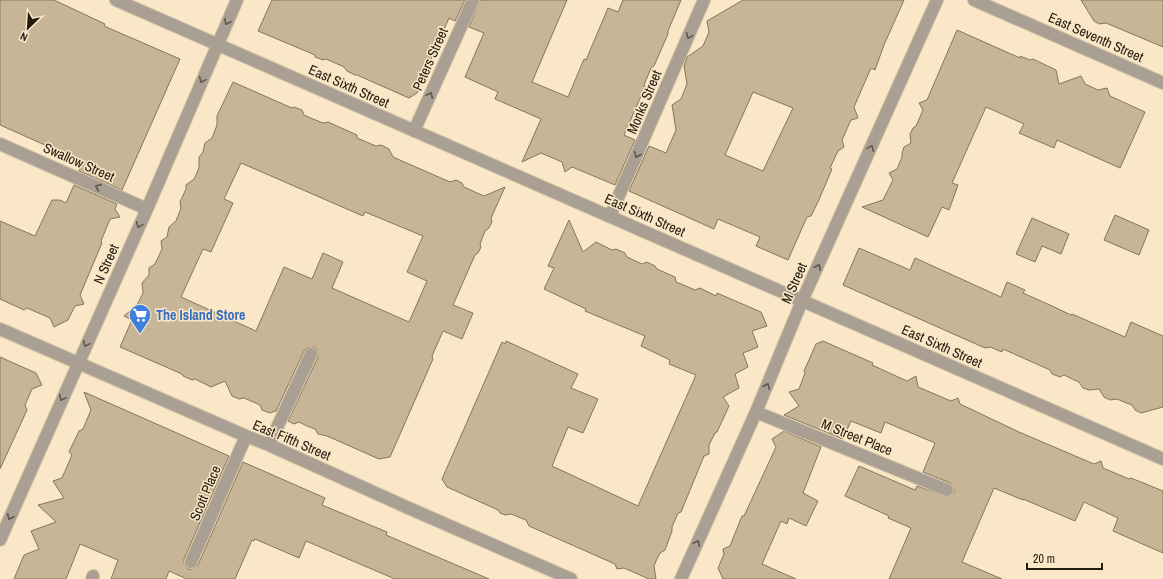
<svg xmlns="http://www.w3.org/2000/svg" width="1163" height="579" viewBox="0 0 1163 579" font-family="'Archivo Narrow',sans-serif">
  <rect width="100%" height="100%" fill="#f9e7c7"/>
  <path fill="#c6b596" stroke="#867659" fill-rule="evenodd" d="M0 0H54L105 24 104 26 180 59 122 190 79 171 83 162 0 125Z
    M272 0H465L455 21 449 18 417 93 409 98 357 75H355L347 71 344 67 326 59 323 60 315 57V55L258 31Z
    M480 0H567L532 82 568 97 584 59 586 60 608 8 618 12 623 0H681L668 31V34L654 66 651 68 644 85 645 87 624 135 635 140 615 185 572 167 565 172 562 162 541 153 522 162 541 119 495 99 498 92 465 77 484 33 469 27Z
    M743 0H904L884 45 875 70 871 68 854 107 858 118 851 120 842 140 844 147 838 151 830 168 832 169 818 202 811 216 807 217 788 260 756 246 760 237 718 219 714 229 629 191 649 146 666 153 676 130 672 105 681 99 687 84 684 66 687 57 703 46 709 32 707 21ZM753 92 793 108 763 171 725 155Z
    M1081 0H1163V47L1106 23 1099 24 1094 21Z
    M957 30 1020 58V56L1030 60 1033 59 1056 70 1059 84 1081 76 1085 84 1098 90 1107 88 1110 96 1145 112 1120 168 1057 140 1054 148 1019 133 1024 124 986 107 952 183 958 185 949 210 942 207 928 237 862 207 883 200 893 180 889 173 897 169 902 157V153L904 147 911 143 910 134 913 128 916 126 923 110 919 103 927 100Z
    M233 82 292 108 294 107 302 110 304 115 313 119 323 123 328 122 357 135V138L376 146 381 145 389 149 393 157 450 182 456 180 462 183 464 187 484 196 505 187 491 218 492 222 489 228 485 231 480 244 481 247 478 253 475 255 453 305 473 313 462 339 443 331 432 356 433 359 390 457 379 459 327 436 318 434 315 429 307 426 299 422 294 424 288 421 318 357 317 350 314 347 307 348 304 351 276 411 270 413 262 410 260 405 251 401 244 398 239 399 232 396 225 381 211 387 195 379 192 380 183 376 182 374 120 347 132 320 124 316 137 305 143 293 142 283 149 275V268L155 264 162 249 161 241 167 237 169 227 176 221 181 208 180 202 186 189V185L194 179 197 173 199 167V157L203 152 205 143 212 138 217 125V116ZM241 163 363 216 365 212 423 236 407 272 427 281 409 322 332 288 343 262 323 253 312 279 284 267 256 331 181 297 203 249 211 252 233 203 224 199Z
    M74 185 117 204 115 209 120 217 110 219 101 241 102 243 80 295 84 304 75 306 68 320 54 327 50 318 27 308 24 310 0 299V221L35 236 52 200H60L66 203Z
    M1115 215 1149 230 1139 255 1104 240Z
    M1032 218 1069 234 1061 254 1042 246 1035 262 1016 254Z
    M569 220 583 252 596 242 612 250 616 249 625 253 627 257 642 264 647 262 655 266 657 269 675 277 676 282 686 286 695 290 700 288 716 296 717 293 761 312 767 326 752 331 758 347 743 353 748 367 735 374 739 388 723 397 729 406 717 432 715 433 709 445V454L704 456 681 512 678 513 672 527V531L665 550 660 553 656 561 654 566 656 579H649L624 568 617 569 615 564 529 526 526 520 511 514 505 515 500 513 498 510 447 487 442 479 502 342 505 344 506 341 578 374 571 388 598 399 583 433 568 427 552 466 638 506 696 375 669 364 670 360 641 346 645 336 585 311 586 309 544 289 554 268 548 266Z
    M859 248 910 270 915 258 1001 297 1007 282 1025 290 1023 293 1052 306 1071 315 1072 314 1125 337 1131 322 1163 336V407L1141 413 1135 410 1132 405 1124 402 1117 399 1110 400 1104 397 1099 389 1089 390 1083 388 1079 382 1072 379 1064 375 1060 377 1052 374 1050 370 1003 349 1002 352 990 347 985 348 843 285Z
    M823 341 873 363 872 365 907 381 916 376 918 387 951 401 958 398 960 404 1019 432 1094 464 1101 461 1103 468 1129 479 1131 478 1163 491V553L1113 531 1118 518 1084 502 1075 521 1023 499V500L994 488 962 562 1002 579H889L911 528 888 518 889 516 845 496 859 466 915 490 917 486 948 497 954 493V489L950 483 923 472 935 443 885 422 881 433 851 421 843 439 784 415 799 406 789 392 799 389 805 373 804 371 816 344Z
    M0 357 36 373 42 385 32 389 25 405 27 410 0 469Z
    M84 392 229 456 184 559V563L188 569H192L198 565 243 462 325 498 322 505 387 532 386 535 489 579H395L306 541 299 558 255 539 254 541 252 540 235 579H187L169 571 166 579H111L118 560 80 544 66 579H14L24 555 39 549 31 531 56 522 38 505 64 498 53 481 62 478 72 455 69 452 79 431 83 429 91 410Z
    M784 431 821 447 803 493 818 501 806 526 789 518 787 524 781 521 762 564 796 579H723L718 568 724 554 723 549 730 546 742 516H744L776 447 772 439Z"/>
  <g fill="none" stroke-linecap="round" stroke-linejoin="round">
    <g stroke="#d2c2a6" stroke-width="14">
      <path id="service" d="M92 579 93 576"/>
    </g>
    <g stroke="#d2c2a6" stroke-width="14">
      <path id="minor" d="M116 0 1163 459
        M974 0 1163 83
        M414 131 473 0
        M0 144 147 209
        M610 216 704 0
        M0 329 246 436 269 445 404 506 571 579
        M756 412 947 490
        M269 445 311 354
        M0 540 147 209 237 0
        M191 562 246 436
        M681 579 756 412 802 301 937 0"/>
    </g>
    <use href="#service" stroke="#a9a093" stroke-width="12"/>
    <use href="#minor" stroke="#a9a093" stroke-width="12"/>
  </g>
  <defs><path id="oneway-chevron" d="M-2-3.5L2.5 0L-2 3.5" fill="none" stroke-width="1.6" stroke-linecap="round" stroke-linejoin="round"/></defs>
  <g stroke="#5f574b">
    <use href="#oneway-chevron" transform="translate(227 22) rotate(114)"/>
    <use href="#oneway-chevron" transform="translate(689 36) rotate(114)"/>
    <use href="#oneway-chevron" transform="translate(202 80) rotate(114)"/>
    <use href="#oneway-chevron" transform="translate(430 95) rotate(-66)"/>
    <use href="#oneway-chevron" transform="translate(871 148) rotate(-66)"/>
    <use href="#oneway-chevron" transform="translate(637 155) rotate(113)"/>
    <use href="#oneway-chevron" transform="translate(98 187) rotate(-156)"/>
    <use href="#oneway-chevron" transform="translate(139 225) rotate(114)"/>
    <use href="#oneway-chevron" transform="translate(818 267) rotate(-66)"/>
    <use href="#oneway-chevron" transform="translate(86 344) rotate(114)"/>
    <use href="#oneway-chevron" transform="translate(767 386) rotate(-67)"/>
    <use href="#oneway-chevron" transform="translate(62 398) rotate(114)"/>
    <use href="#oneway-chevron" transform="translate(10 517) rotate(114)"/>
    <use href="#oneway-chevron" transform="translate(697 543) rotate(-66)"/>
  </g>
  <defs>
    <g id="supermarket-pin" transform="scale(1.15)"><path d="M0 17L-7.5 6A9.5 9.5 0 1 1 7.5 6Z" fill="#3f7fe0" stroke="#f9e7c7"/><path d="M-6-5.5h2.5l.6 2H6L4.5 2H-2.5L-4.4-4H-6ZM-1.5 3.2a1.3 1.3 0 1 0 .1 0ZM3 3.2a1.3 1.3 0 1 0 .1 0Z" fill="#fff"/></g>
  </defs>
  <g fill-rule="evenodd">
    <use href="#supermarket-pin" x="140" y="315"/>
  </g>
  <g text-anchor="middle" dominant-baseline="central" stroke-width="3" stroke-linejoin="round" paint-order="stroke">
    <g font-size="14" fill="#221b10" stroke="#f9e7c7">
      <text transform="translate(1096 37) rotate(24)">East Seventh Street</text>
      <text transform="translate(430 59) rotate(-66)">Peters Street</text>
      <text transform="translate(349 86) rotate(24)">East Sixth Street</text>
      <text transform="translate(644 102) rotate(-67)">Monks Street</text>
      <text transform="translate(79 162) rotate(24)">Swallow Street</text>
      <text transform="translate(645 215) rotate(24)">East Sixth Street</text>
      <text transform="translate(106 264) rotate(-66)">N Street</text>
      <text transform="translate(794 283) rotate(-66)">M Street</text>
      <text transform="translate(942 346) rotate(24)">East Sixth Street</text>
      <text transform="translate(857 437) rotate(22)">M Street Place</text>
      <text transform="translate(292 440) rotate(23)">East Fifth Street</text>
      <text transform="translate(205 493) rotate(-67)">Scott Place</text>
    </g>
    <g font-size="14" font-weight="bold" fill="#366cbe" stroke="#f9e7c7" text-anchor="start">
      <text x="156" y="315">The Island Store</text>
    </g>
  </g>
  <g transform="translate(28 28) rotate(205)" stroke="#f9e7c7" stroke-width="3" paint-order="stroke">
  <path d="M0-3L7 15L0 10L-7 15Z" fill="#221b10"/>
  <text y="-6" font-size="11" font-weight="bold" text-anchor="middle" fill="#221b10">N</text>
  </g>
  <path d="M1027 563v6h75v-6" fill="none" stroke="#221b10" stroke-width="2"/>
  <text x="1033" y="563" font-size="12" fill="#221b10" stroke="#f9e7c7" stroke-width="3" paint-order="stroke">20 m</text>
</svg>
